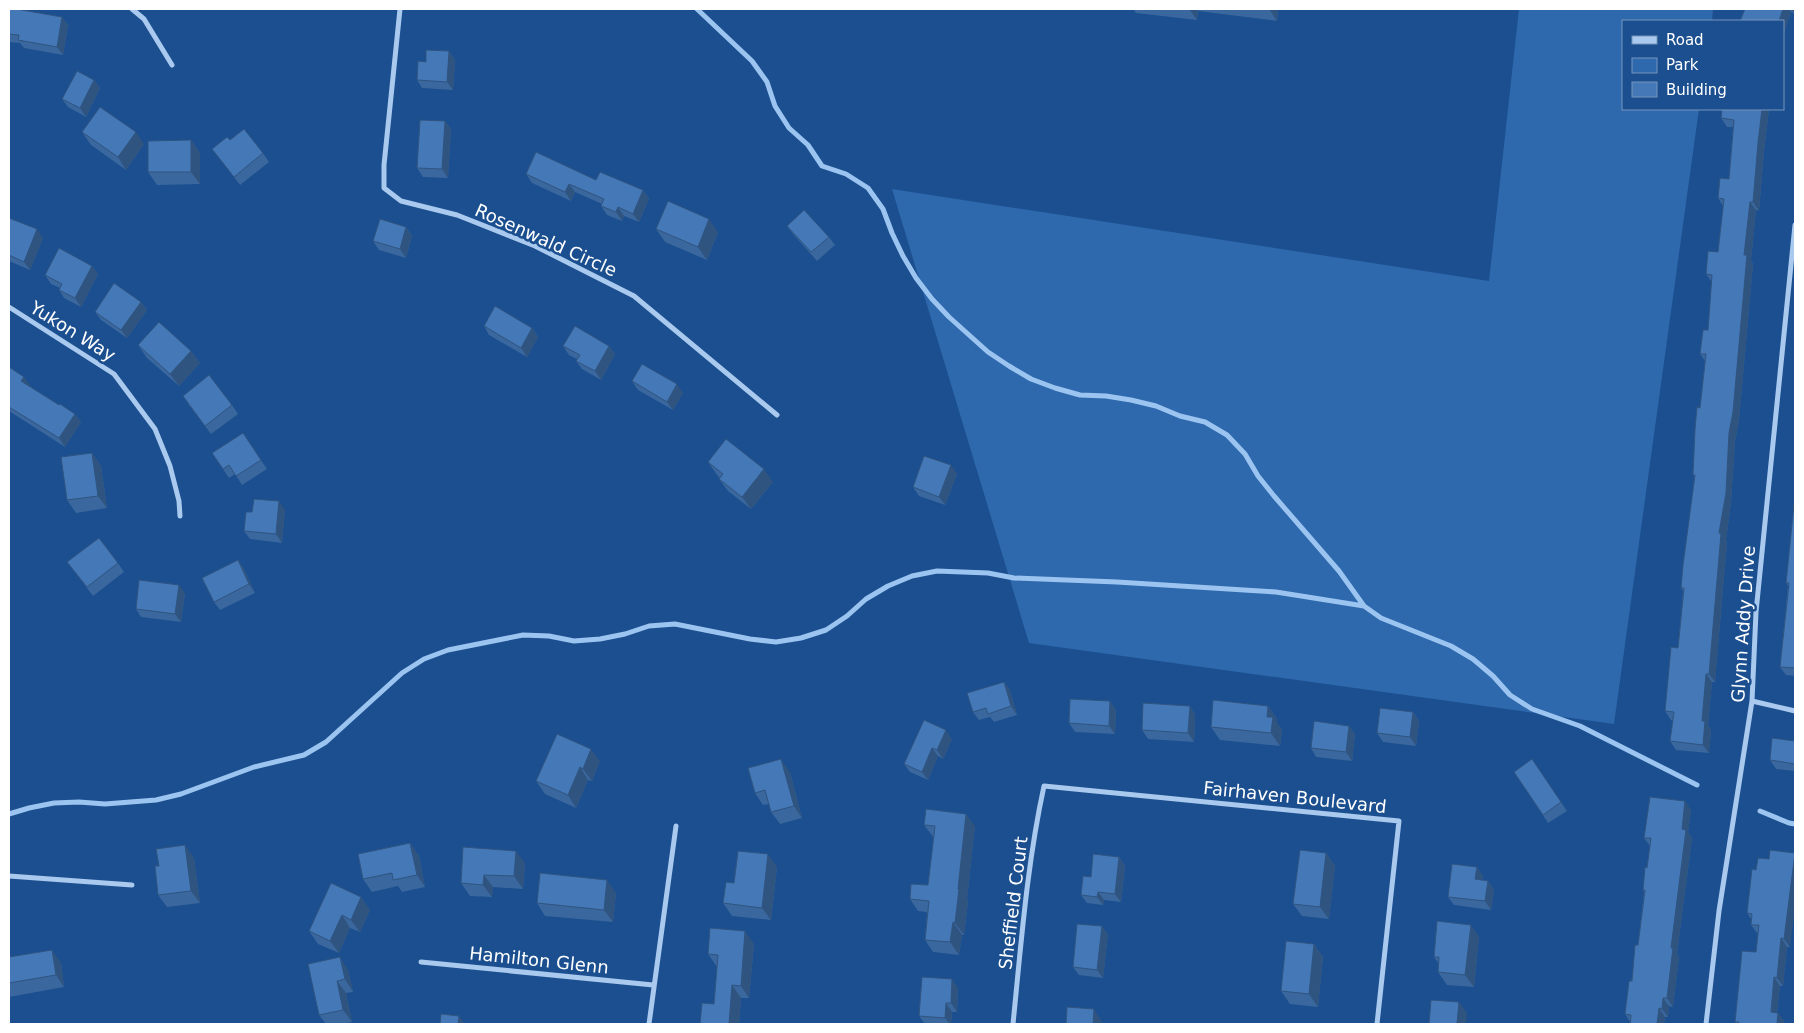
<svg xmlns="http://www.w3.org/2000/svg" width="1804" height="1033" viewBox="0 0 1804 1033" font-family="'DejaVu Sans',sans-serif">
  <rect width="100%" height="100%" fill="#1b4f8f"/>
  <path fill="#2e69ad" d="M1519 9H1713L1712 21H1623V109H1699L1614 724 1029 643 892 189 1489 281Z"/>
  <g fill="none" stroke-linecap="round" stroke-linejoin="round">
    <path stroke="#9cc4f0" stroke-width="5" d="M697 9 752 61 767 82 775 106 789 128 808 145 822 166 846 174 868 188 883 209 892 233 903 256 916 278 932 299 949 317 988 352 1009 366 1031 379 1055 388 1080 395 1106 396 1131 400 1156 406 1180 416 1205 422 1227 435 1245 454 1258 476 1274 496 1339 571 1364 606 1381 618 1451 646 1473 659 1493 676 1510 695 1532 709 1580 726 1697 785
      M1760 811 1789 823 1795 824
      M9 814 29 808 54 803 79 802 105 804 156 800 181 794 254 767 304 755 326 742 402 673 424 659 448 650 523 635 549 636 574 641 600 639 625 634 649 626 675 624 750 639 776 642 801 638 826 630 847 616 866 599 888 586 912 576 937 571 988 573 1014 578 1117 582 1276 592 1364 606"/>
    <path stroke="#a9c9ee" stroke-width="5" d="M132 9 144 19 172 65
      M400 9 384 165V188L401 201 457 215 535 246 634 296 777 415
      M9 307 114 374 155 429 170 466 179 501 180 516
      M1752 701 1795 711
      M9 876 132 885
      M421 962 653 985
      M649 1024 676 826
      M1013 1024C1021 945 1027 864 1044 786L1399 821 1377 1024
      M1706 1024 1719 911 1752 701 1756 612 1795 225"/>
  </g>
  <path fill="#3a679d" d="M9 9 62 17 68 25 63 55 24 48 20 43 9 42Z
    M1133 9H1278L1277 21 1198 11 1197 20 1136 13Z
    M1756 9H1795V14L1791 12 1783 36V21L1755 10Z
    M449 51 455 60 453 90 422 88 417 80 426 62Z
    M94 80 100 88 86 117 68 107 62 99Z
    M1769 109 1764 151 1759 211 1756 210 1751 260 1753 264 1739 420 1735 442 1731 502 1726 540 1727 542 1715 682H1712L1708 725 1711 730 1709 753 1676 750 1670 741 1673 720H1671L1665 711 1678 648 1683 591 1681 588 1695 477 1693 475 1705 361 1700 354 1708 330 1712 282 1706 274 1718 252 1723 206 1718 198 1729 179 1733 127H1727L1721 118Z
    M445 121 451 129 448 178 423 177 417 168Z
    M82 132 144 144 126 170 91 145Z
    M191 140 200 153V184L157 185 148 172Z
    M230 140 263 153 269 162 240 185 212 149Z
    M526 174 596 180 643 190 649 199 639 222 624 216 622 221 607 215 601 206 602 204 575 192 571 201 532 183Z
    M9 218 43 238 30 270 9 261Z
    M787 226 829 237 835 245 817 261 793 234Z
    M406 227 412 236 406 258 379 250 373 241Z
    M656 229 718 232 707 260 665 242Z
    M92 266 98 274 81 307 64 298 59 290 60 288 51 284 45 275Z
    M141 302 147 310 127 338 101 320 95 312Z
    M484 326 532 328 538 337 527 357 489 335Z
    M138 345 191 351 200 363 179 386 147 358Z
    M563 346H609L615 354 601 380 582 369 576 361 577 359 569 355Z
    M9 367 24 377 29 386 59 405 75 414 81 422 65 447 9 411Z
    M632 381 683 393 673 410 638 390Z
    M188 404 232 405 238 414 211 434Z
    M243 433 267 469 242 485 235 474 229 478 212 453Z
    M92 453 101 466 107 508 76 513 67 500Z
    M708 462 773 482 751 509 728 491 719 479 720 478 717 475Z
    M957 474 945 505 919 496 913 487Z
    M1795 495V676L1786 675 1780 667 1788 586 1786 583Z
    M285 510 282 543 250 539 244 531 252 512Z
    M238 560 244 569 255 593 220 610 214 602Z
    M67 562 118 563 124 572 93 596Z
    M185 593 181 622 141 617 136 609Z
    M1004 682 1010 690 1017 715 994 722 990 717 979 720 973 712Z
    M1190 706 1195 715 1194 742 1148 739 1142 730Z
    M1268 706 1277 719V723L1282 730 1280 746 1220 740 1211 727Z
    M1116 710 1115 734 1075 732 1069 723Z
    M1413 712 1419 721 1416 746 1383 742 1377 733Z
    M924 720 952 739 943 759 938 756 928 780 910 772 904 764Z
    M1349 726 1355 734 1352 761 1316 757 1311 748Z
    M1795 741V771L1776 769 1770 760Z
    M1532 759 1567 811 1548 823 1514 772Z
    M600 761 592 781 588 780 576 808 545 794 536 781Z
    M790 772 802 818 780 824 771 812 769 804 763 805 755 793Z
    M1691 810 1688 832 1692 838 1677 954 1679 957 1673 1007 1669 1006 1668 1017H1665L1664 1024H1630V1022L1625 1014 1638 945 1644 892 1643 890 1647 868 1650 846 1644 838Z
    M924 825 975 826 967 899 968 901 964 935H962L959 955 933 952 925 940 927 912 918 911 910 899 928 885 934 838Z
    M410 843 419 856 425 887 402 892 398 886 372 892 363 879Z
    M463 847 525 863 523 889 493 887 492 897 470 896 461 883Z
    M1326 853 1335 866 1329 919 1302 916 1293 904Z
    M1119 857 1125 866 1121 902 1104 900 1103 905 1087 903 1081 895 1091 877Z
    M194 858 200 903 167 907 158 895Z
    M777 867 771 920 732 916 723 903 734 883Z
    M1756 870 1790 947H1787L1783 986H1780L1777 1013H1778L1784 1021V1024H1737L1735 1022 1756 952 1758 933H1757L1751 925V919L1747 913Z
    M1483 876 1482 880 1488 881 1494 890 1491 910 1454 905 1448 897Z
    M616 893 613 922 545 916 537 903Z
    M361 897 370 910 360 932 350 928 339 953 318 944 309 931Z
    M1108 934 1103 978 1079 975 1073 967Z
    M1479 937 1474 987 1447 985 1438 972 1439 964 1434 957Z
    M754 944 749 998H741L739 1024H700L714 1004 717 967 708 954Z
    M1314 944 1323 957 1318 1007 1290 1004 1281 991Z
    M9 957 61 963 64 987 9 997Z
    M308 964 348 970 353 992 346 993 352 1022 343 1024H326L319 1015Z
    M958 988 957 1012H952L951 1024H925L919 1016Z"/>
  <path fill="#305480" d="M1189 9H1196L1198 11 1197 20Z
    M1269 9H1278L1277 21Z
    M1783 9H1789L1791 12 1783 36V21H1779Z
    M1792 9H1795V14Z
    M62 17 68 25 63 55 57 47Z
    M449 51 455 60 453 90 447 82Z
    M94 80 100 88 86 117 80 108Z
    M1762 109H1769L1764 151 1759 211 1753 202 1758 143Z
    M445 121 451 129 448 178 442 169Z
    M136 132 144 144 126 170 118 157Z
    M191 140 200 153V184L191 172Z
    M569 184 575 192 571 201 565 192Z
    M643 190 649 199 639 222 633 214Z
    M1750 202 1756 210 1751 260 1753 264 1739 420 1735 442 1731 502 1726 540 1727 542 1715 682 1709 674 1719 533 1729 433 1744 255Z
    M618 207 624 216 622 221 616 212Z
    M709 219 718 232 707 260 698 247Z
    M406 227 412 236 406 258 400 249Z
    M37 229 43 238 30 270 24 262Z
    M92 266 98 274 81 307 75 298Z
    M141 302 147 310 127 338 121 330Z
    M532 328 538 337 527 357 521 348Z
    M609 346 615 354 601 380 595 371Z
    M191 351 200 363 179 386 170 374Z
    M24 377 30 385 27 389 21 381Z
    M677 384 683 393 673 410 667 402Z
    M75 414 81 422 65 447 59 438Z
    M92 453 101 466 107 508 98 496Z
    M951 465 957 474 945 505 939 497Z
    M764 469 773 482 751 509 742 497Z
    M279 501 285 510 282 543 276 534Z
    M238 560 244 569 255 593 249 584Z
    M179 585 185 593 181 622 175 614Z
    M1706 674 1712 682 1708 725 1711 730 1709 753 1703 745 1702 721Z
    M1004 682 1010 690 1017 715 1011 706Z
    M1110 701 1116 710 1115 734 1109 726Z
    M1190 706 1195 715 1194 742 1188 733Z
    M1268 706 1277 719V723L1282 730 1280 746 1271 733 1267 717Z
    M1413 712 1419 721 1416 746 1410 737Z
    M1349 726 1355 734 1352 761 1346 752Z
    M946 730 952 739 943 759 937 750Z
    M932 748 938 756 928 780 922 772Z
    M591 749 600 761 592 781 583 769Z
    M781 759 790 772 802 818 794 806Z
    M580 767 588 780 576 808 568 795Z
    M1685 801 1691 810 1688 832 1692 838 1677 954 1679 957 1673 1007 1667 998 1671 948Z
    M966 814 975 826 967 899 968 901 964 935 955 923 958 889Z
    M410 843 419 856 425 887 417 875Z
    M185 845 194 858 200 903 191 891Z
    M516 851 525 863 523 889 514 876Z
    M1326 853 1335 866 1329 919 1320 907Z
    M1795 853V907L1790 947 1784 939Z
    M768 854 777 867 771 920 762 908Z
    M1119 857 1125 866 1121 902 1115 894Z
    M1477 867 1483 876 1481 888 1475 879Z
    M484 875 493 887 492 897 483 885Z
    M607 880 616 893 613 922 604 910Z
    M1488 881 1494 890 1491 910 1485 901Z
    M1098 892 1104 900 1103 905 1097 897Z
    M361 897 370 910 360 932 351 920Z
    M342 915 350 928 339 953 330 941Z
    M953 922 962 935 959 955 950 942Z
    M1471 925 1479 937 1474 987 1465 975Z
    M1102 926 1108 934 1103 978 1097 970Z
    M745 931 754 944 749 998 741 986Z
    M1781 938 1787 947 1783 986 1777 978Z
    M1314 944 1323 957 1318 1007 1309 994Z
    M52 950 61 963 64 987 56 975Z
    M340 957 348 970 353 992 345 979Z
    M1774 977 1780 986 1776 1021 1771 1012Z
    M952 979 958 988 957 1012 951 1003Z
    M337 981 346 993 352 1022 343 1010Z
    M732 985 741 998 739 1024H729Z
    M1663 998 1669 1006 1668 1017 1662 1009Z
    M1459 1002 1467 1013 1466 1024H1457Z
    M946 1003 952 1012 951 1024H950L945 1018Z
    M1659 1008 1665 1017 1664 1024H1657Z
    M1094 1009 1102 1022V1024H1093Z
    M1778 1013 1784 1021V1024H1777Z
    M459 1016 465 1024H458Z"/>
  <path fill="#4478b7" stroke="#305480" d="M9 9H16L62 17 57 47 18 40 19 35 9 34Z
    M1745 9H1752L1755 10 1756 9H1783L1779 21H1740Z
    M426 50 449 51 447 82 417 80 418 61 426 62Z
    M77 71 94 80 80 108 62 99Z
    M100 107 136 132 118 157 82 132Z
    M1722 109H1762L1758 143 1753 202H1750L1744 255H1747L1733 412 1729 433 1726 493 1719 533 1721 534 1709 674H1706L1702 721H1705L1703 745 1670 741 1674 712 1665 711 1671 647 1678 648 1684 588H1681L1683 565 1695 475H1693L1695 429 1697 407 1700 408 1706 354H1700L1703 330H1708L1712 275 1706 274 1708 251 1718 252 1724 199 1718 198 1720 178 1729 179 1734 120 1721 118Z
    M420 120 445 121 442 169 417 168Z
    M244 129 263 153 234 177 212 149 227 137 230 140Z
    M191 140V172H148V141Z
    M536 152 596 180 600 172 643 190 633 214 618 207 616 212 601 206 604 199 569 184 565 192 526 174Z
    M668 201 709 219 698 247 656 229Z
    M804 210 829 237 811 252 787 226Z
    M9 218 37 229 24 262 9 255Z
    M380 219 406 227 400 249 373 241Z
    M59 248 92 266 75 298 59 290 62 284 45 275Z
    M114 283 141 302 121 330 95 312Z
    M495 306 532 328 521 348 484 326Z
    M159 322 191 351 170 374 138 345Z
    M575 326 609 346 595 371 576 361 580 355 563 346Z
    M642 364 677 384 667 402 632 381Z
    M9 367 24 377 21 381 59 405 60 404 75 414 59 438 9 407Z
    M209 375 232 405 205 426 183 396Z
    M243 433 261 460 236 476 229 465 223 469 212 453Z
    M726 439 764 469 742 497 719 479 723 474 708 462Z
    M92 453 98 496 67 500 61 457Z
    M924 456 951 465 939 497 913 487Z
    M1795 495V668L1780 667 1789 583H1786Z
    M254 499 279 501 276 534 244 531 246 512H252Z
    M99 538 118 563 87 587 67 562Z
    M238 560 249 584 214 602 202 578Z
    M139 580 179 585 175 614 136 609Z
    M1004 682 1011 706 988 714 986 708 973 712 967 693Z
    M1070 699 1110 701 1109 726 1069 723Z
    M1213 700 1268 706 1267 717H1273L1271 733 1211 727Z
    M1143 703 1190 706 1188 733 1142 730Z
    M1380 708 1413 712 1410 737 1377 733Z
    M924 720 946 730 937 750 932 748 922 772 904 764Z
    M1314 721 1349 726 1346 752 1311 748Z
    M557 734 591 749 583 769 580 767 568 795 536 781Z
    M1772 738 1795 741V764L1770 760Z
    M781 759 794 806 771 812 765 790 755 793 748 768Z
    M1532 759 1561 802 1543 815 1514 772Z
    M1650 797 1685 801 1682 829 1686 830 1671 948H1673L1667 998H1663L1662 1009 1659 1008 1657 1024H1630L1631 1015 1625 1014 1629 981H1632L1635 945H1638L1645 890H1643L1645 867 1647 868 1651 838H1644Z
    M926 809 966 814 958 889H959L955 923 953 922 950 942 925 940 929 901 910 899 911 884 928 885 935 826 924 825Z
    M410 843 417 875 393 880 392 873 363 879 358 854Z
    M185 845 191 891 158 895 155 866H159L156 849Z
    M463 847 516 851 514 876 484 875 483 885 461 883Z
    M1300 850 1326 853 1320 907 1293 904Z
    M1770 850 1795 853 1784 939 1781 938 1777 978 1774 977 1771 1012 1778 1013 1777 1024H1738L1739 1022H1735L1742 951 1756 952 1759 925H1751L1752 914 1747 913 1752 869 1756 870 1758 858 1769 859Z
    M738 851 768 854 762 908 723 903 726 882 734 883Z
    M1093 854 1119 857 1115 894 1098 892 1097 897 1081 895 1083 876 1091 877Z
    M1452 864 1477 867 1475 879 1488 881 1485 901 1448 897Z
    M540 873 607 880 604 910 537 903Z
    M331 883 361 897 351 920 342 915 330 941 309 931Z
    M1437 921 1471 925 1465 975 1438 972 1439 957H1434Z
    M1077 924 1102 926 1097 970 1073 967Z
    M710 928 745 931 741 986 732 985 729 1024H700L702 1003 714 1004 718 955 708 954Z
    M1286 941 1314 944 1309 994 1281 991Z
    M52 950 56 975 9 983V957Z
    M340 957 345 979 337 981 343 1010 319 1015 308 964Z
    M922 977 952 979 951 1003H946L945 1018 919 1016Z
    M1431 1000 1459 1002 1457 1024H1429Z
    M1067 1007 1094 1009 1093 1024H1066Z
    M441 1014 459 1016 458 1024H440Z"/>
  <g text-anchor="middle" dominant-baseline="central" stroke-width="5" stroke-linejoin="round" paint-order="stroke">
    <g font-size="18" fill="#fff" stroke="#1b4f8f">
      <text transform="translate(546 240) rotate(24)">Rosenwald Circle</text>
      <text transform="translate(73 331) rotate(32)">Yukon Way</text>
      <text transform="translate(1743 624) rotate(-86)">Glynn Addy Drive</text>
      <text transform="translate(1295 797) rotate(6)">Fairhaven Boulevard</text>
      <text transform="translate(1013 903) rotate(-83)">Sheffield Court</text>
      <text transform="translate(539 960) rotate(6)">Hamilton Glenn</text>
    </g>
  </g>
  <rect width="1804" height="1033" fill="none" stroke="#ffffff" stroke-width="20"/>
  <rect x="1622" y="20" width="162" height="90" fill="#1b4f8f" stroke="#7695bc"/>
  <rect x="1632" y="36" width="25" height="8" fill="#a9c9ee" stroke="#7695bc"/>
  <text x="1666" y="45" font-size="15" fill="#ffffff">Road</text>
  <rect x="1632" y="58" width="25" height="15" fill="#2e69ad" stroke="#7695bc"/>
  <text x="1666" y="70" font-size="15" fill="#ffffff">Park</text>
  <rect x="1632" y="82" width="25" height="15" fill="#4478b7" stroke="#7695bc"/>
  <text x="1666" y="95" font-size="15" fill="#ffffff">Building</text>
</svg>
